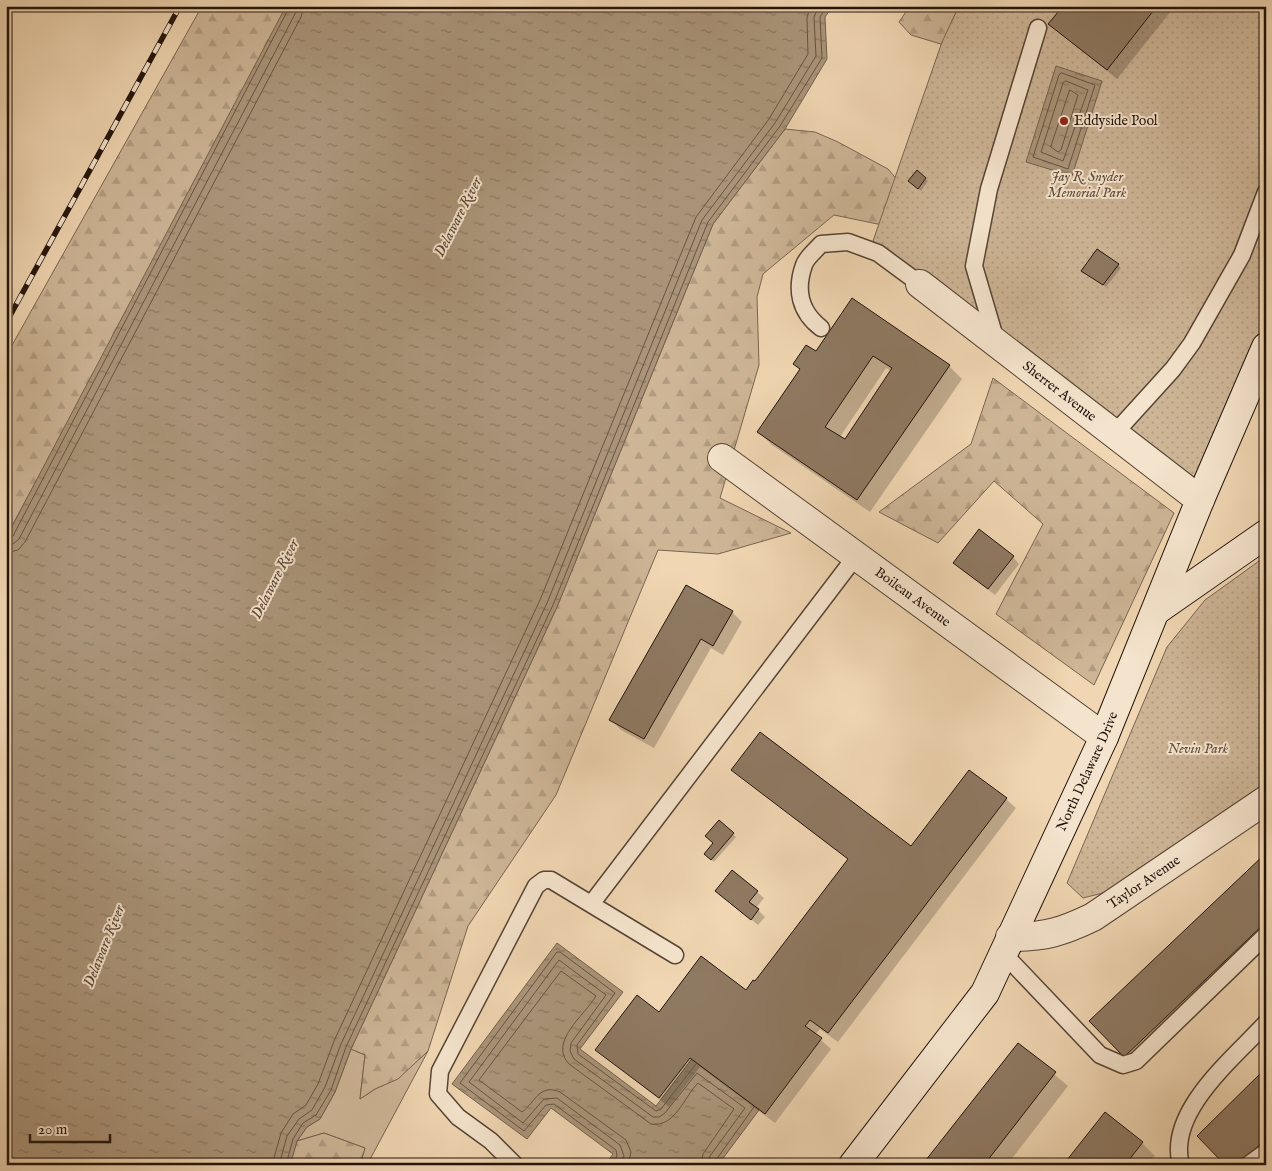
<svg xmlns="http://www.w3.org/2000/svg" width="1272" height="1171" viewBox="0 0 1272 1171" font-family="'IM FELL English',serif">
  <defs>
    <pattern id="forest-firs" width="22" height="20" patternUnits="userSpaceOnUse" patternTransform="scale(1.25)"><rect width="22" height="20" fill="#cdb596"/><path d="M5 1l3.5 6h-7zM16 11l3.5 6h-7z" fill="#b09b80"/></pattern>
    <pattern id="park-dots" width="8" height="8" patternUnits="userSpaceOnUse" patternTransform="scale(1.25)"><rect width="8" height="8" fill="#cdb596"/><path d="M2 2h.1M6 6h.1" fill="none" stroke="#b09b80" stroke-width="1.8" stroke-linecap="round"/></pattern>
    <pattern id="water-ripples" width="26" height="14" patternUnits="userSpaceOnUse" patternTransform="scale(1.25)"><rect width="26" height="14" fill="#aa9479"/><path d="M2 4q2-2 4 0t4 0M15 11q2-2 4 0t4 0" fill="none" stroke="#8a7861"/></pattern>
  </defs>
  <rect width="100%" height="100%" fill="#f0d6b2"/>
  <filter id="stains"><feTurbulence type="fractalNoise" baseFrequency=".004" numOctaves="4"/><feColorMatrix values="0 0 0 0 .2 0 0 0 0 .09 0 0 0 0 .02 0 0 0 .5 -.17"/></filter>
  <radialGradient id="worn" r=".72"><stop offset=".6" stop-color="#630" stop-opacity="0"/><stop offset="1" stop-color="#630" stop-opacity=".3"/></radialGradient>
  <path fill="#cdb596" stroke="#786450" d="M351 1049 365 1055 360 1099 375 1089 398 1078 428 1051 367 1165H360L365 1148 324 1133 297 1141 307 1127 320 1119 335 1092Z"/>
  <path fill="url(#forest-firs)" stroke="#786450" d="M202 6H292L6 537V356Z
    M910 6H984L967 52 911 35 899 22Z
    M785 129 815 132 838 142 888 169 912 197 892 227 834 215 763 274 757 297 759 365 720 498 791 533 718 554 658 550 556 795 468 926 428 1051 398 1079 375 1089 360 1099 365 1055 351 1049 557 607 713 224Z
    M993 378 1174 513 1094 685 996 614 1043 524 994 481 938 543 879 512 971 444Z
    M324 1133 365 1148 360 1165H290L297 1141Z"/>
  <path fill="url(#park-dots)" stroke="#786450" d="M959 6H1266V347L1200 500 997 343 873 241 942 42Z
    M1266 556V784L1107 892 1083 898 1067 883 1167 647 1205 600Z"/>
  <path fill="url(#water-ripples)" stroke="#74614d" d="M286 6H833L825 17 827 59 785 129 713 224 557 607 351 1049 335 1092 320 1119 307 1127 297 1141 290 1165H6V538Z
    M1056 66 1102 81 1072 176 1026 162Z
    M557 943 623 992 580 1049 656 1106 694 1056 762 1106 718 1165H605L613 1154 551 1108 527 1139 452 1084Z"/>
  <path fill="#0003" fill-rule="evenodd" d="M1064 6H1175L1117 79 1050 24Z
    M917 172 928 181 921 191 913 184Z
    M1118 265 1121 268 1106 287 1083 271Z
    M853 300 949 366 962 379 870 512 772 445 759 432 801 371 794 364 816 353ZM886 368 891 371 846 440 840 437Z
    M1013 557 1019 564 995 595 961 569Z
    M687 587 732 612 742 622 723 655 711 648 654 748 621 730 611 720Z
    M733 770 911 848 1006 799 1016 808 838 1042 820 1029 815 1035 831 1049 775 1123 700 1067 669 1107 597 1050 659 1014 746 991 755 983 849 860Z
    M719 822 736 837 714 862 705 854 715 843Z
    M1266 855V948L1138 1070 1124 1057Z
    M717 891 757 892 764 898 756 908 765 917 758 925Z
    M1018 1044 1068 1086 1007 1165H924Z
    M1266 1069V1164L1227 1165Z
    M1142 1143 1155 1156 1148 1165H1064Z"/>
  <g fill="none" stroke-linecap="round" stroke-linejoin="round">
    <path stroke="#665442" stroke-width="1" d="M1062 73 1095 85 1068 169 1033 157 1059 75Z
      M1066 81 1088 90 1063 161 1041 152 1063 83Z
      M1070 90 1078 95 1061 150 1058 152 1051 147Z
      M6 539 13 536 290 6
      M6 546 13 544 19 539 295 14 296 6
      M6 553 18 550 25 542 301 17 304 6
      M272 1165 281 1133 293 1114 306 1105 318 1084 334 1041 540 600 696 217 769 119 808 54 807 18 810 6
      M279 1165 287 1136 299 1119 312 1110 325 1087 341 1044 547 603 702 220 775 123 816 56 814 17 819 6
      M286 1165 293 1139 303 1123 316 1115 331 1090 346 1047 553 605 708 222 780 126 822 58 820 17 827 6
      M611 1165 617 1156 616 1150 554 1104 546 1105 524 1131 460 1083 557 952H560L615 993 577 1045 578 1054 656 1111 661 1109 696 1064
      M619 1165 624 1156 620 1145 557 1098 544 1099 523 1123 469 1082 559 960 606 995 571 1043 570 1051 574 1059 653 1117H659L665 1113 697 1073 745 1108 710 1156 708 1165
      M628 1165 631 1152 626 1140 560 1092C539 1083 535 1103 522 1112L479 1080 561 971 596 996C585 1015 548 1042 569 1064L651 1124C675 1128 684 1097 698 1083L734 1109 703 1154 701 1165
      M715 1165 716 1160 754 1107"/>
  </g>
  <path fill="#8e7962" stroke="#23140b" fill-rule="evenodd" d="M1063 6H1157L1107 70 1048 24Z
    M917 170 926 178 918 189 908 181Z
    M1097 249 1119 264 1103 285 1081 271Z
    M852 298 950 365 857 500 757 432 800 369 793 364 806 345 816 351ZM873 356 892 368 845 439 825 427Z
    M979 529 1014 556 988 589 953 563Z
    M686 585 733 611 713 646 701 639 644 739 609 720Z
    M760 732 911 846 969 770 1007 798 828 1033 810 1020 805 1026 822 1038 765 1114 690 1058 659 1098 595 1050 637 995 659 1012 701 956 746 990 753 980 755 981 848 859 731 770Z
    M719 820 734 833 711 860 704 854 713 843 705 836Z
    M1266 853V922L1124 1057 1089 1021Z
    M732 870 758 891 749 902 759 909 751 920 715 891Z
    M1018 1043 1056 1072 984 1165H922Z
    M1266 1068V1138L1239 1165H1225L1197 1136Z
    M1105 1112 1143 1142 1125 1165H1063Z"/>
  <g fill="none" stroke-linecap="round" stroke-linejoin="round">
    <g stroke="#564435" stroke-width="19">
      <path id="lane" d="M821 328C800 312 795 290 804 265 806 258 816 250 821 244L848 242 878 253 920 284
        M996 341 974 266 989 189 1038 28
        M1114 434 1173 369 1192 343 1242 255 1266 192
        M592 903 856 556
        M1003 953 1100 1055 1123 1065 1136 1061 1266 935
        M515 1165 491 1141 458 1117 438 1094 440 1071 536 886 544 880H551L675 955
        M1181 1165C1166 1112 1234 1058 1266 1023
        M1248 1165 1266 1152"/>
    </g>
    <g stroke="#564435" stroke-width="30">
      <g id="street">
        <path id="s1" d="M920 284 1200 500"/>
        <path id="s2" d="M722 458 1104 737"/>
        <path id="s3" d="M1010 937C1045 937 1062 932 1093 917L1266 800"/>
      </g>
    </g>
    <g stroke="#23140b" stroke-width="30">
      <g id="secondary">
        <path d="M1157 610 1266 534"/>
        <path id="s4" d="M853 1165 985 993 1104 737 1200 500 1266 347"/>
      </g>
    </g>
    <use href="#lane" stroke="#f5e4cd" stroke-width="16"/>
    <use href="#street" stroke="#f5e4cd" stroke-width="28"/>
    <use href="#secondary" stroke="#f5e4cd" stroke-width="28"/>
    <g stroke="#23140b" stroke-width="5.5">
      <path id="rail" d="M6 323 180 6"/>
    </g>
    <use href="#rail" stroke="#f5e4cd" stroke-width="4" stroke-dasharray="11" stroke-linecap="butt"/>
  </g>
  <circle fill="#8f2418" stroke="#f5e4cd" stroke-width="2" cx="1064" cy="121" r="5"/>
  <g text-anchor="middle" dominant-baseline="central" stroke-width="4" stroke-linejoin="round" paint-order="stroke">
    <g font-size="14" fill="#23140b" stroke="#f5e4cd" text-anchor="start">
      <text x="1074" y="121">Eddyside Pool</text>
    </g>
    <g font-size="14" font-style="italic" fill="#5e4c3c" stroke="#f5e4cd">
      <text x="1087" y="177">Jay R. Snyder<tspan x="1087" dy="16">Memorial Park</tspan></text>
      <text x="1198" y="749">Nevin Park</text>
    </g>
    <g font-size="14" fill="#23140b" stroke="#f5e4cd">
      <text stroke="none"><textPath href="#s1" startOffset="176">Sherrer Avenue</textPath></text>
      <text stroke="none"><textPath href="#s2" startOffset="236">Boileau Avenue</textPath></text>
      <text stroke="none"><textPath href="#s4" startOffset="461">North Delaware Drive</textPath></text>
      <text stroke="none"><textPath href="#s3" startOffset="148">Taylor Avenue</textPath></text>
    </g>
    <g font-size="15" font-style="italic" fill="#594737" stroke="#f5e4cd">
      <text transform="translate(458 217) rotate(-63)">Delaware River</text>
      <text transform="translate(275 579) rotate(-63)">Delaware River</text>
      <text transform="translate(104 946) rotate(-68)">Delaware River</text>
    </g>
  </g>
  <rect width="1272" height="1171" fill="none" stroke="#f0d6b2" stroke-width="25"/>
  <rect x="8" y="8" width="1257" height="1156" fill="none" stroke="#23140b" stroke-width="2.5"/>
  <rect x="12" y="12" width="1247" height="1146" fill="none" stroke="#23140b"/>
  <path d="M30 1134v8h80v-8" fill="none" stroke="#23140b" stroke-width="2.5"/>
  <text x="38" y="1134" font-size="15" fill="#23140b" stroke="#f5e4cd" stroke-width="4" paint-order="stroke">20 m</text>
  <rect width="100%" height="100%" filter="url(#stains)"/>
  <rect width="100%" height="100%" fill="url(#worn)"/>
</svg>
